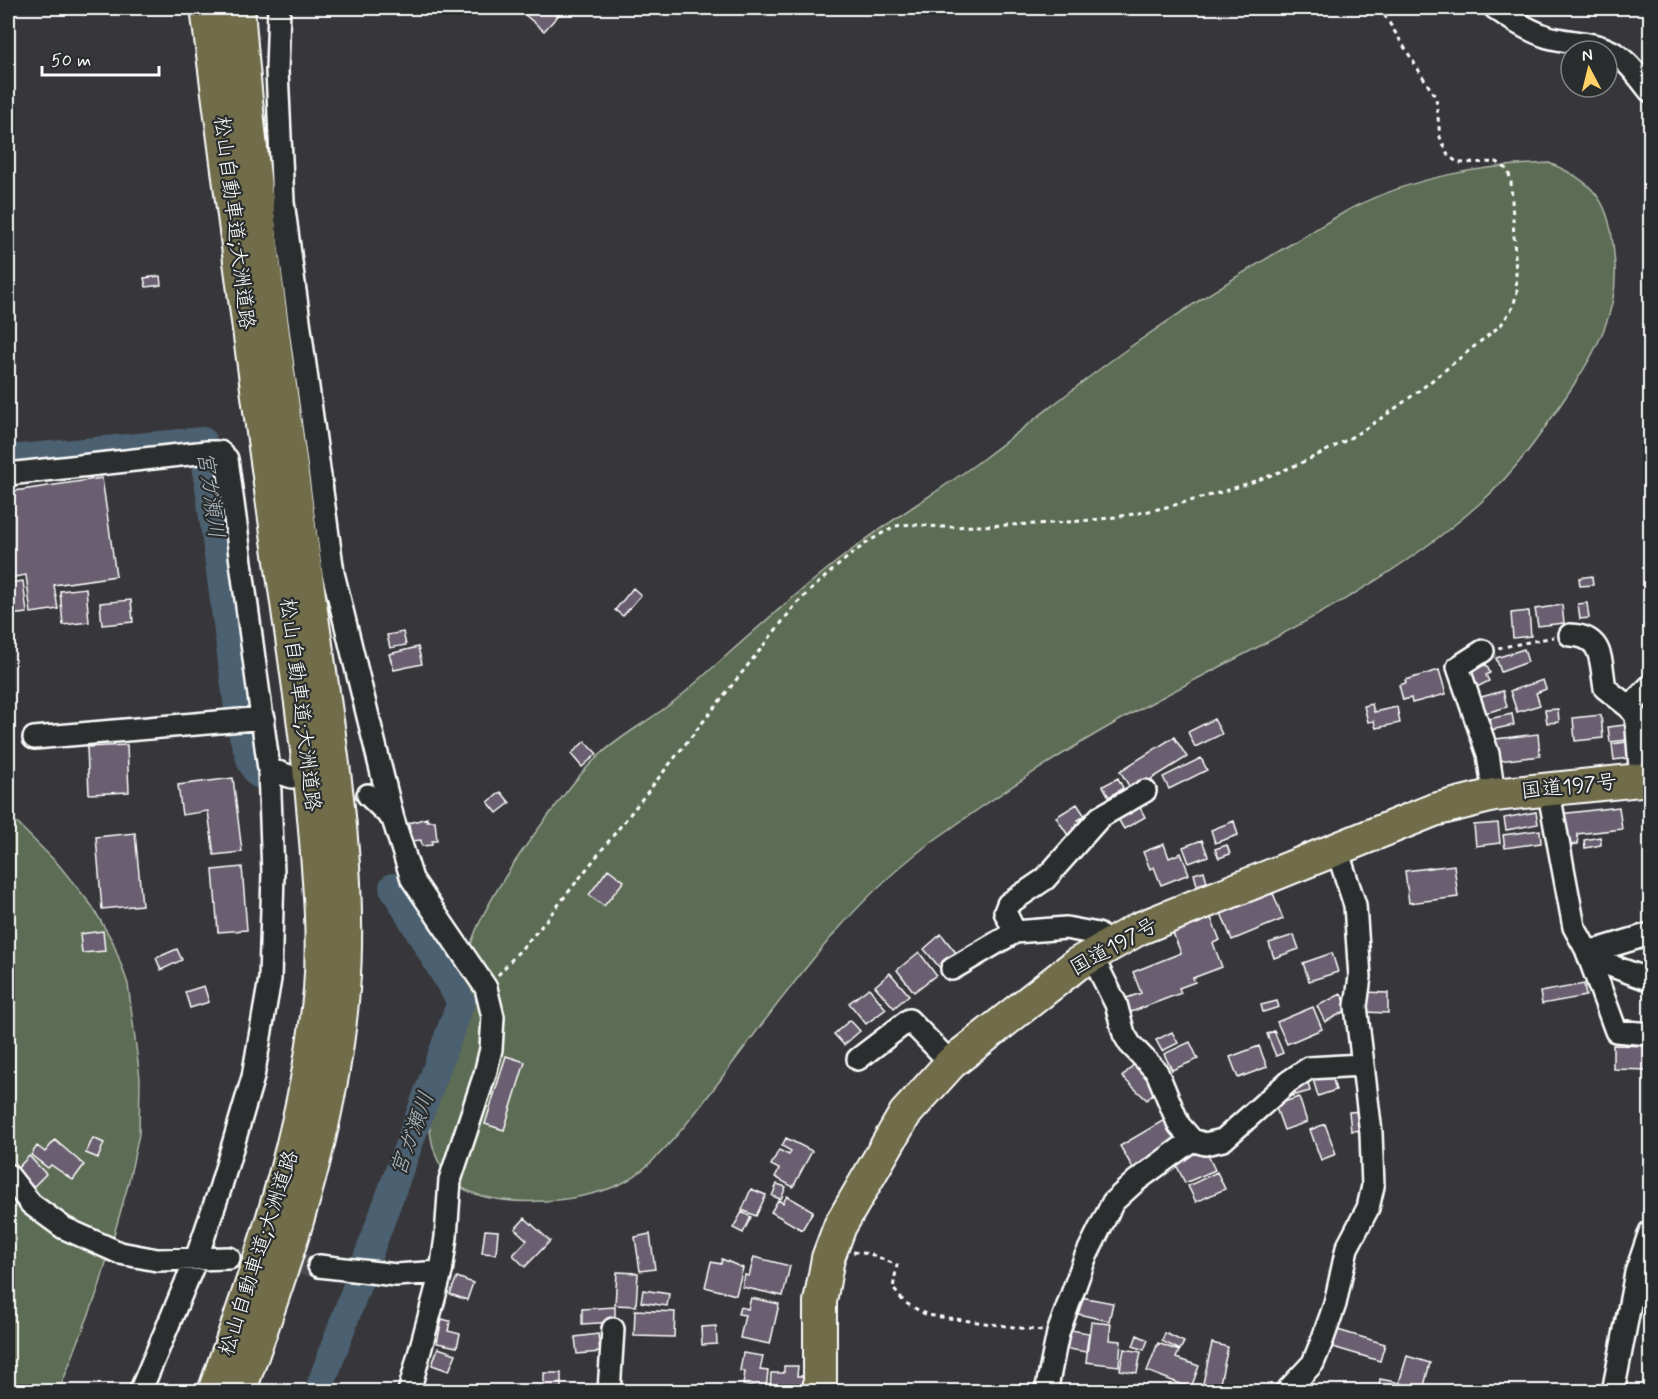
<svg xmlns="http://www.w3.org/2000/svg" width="1658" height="1399" viewBox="0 0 1658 1399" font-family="Mynerve,'Klee One',sans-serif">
  <rect width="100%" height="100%" fill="#37373b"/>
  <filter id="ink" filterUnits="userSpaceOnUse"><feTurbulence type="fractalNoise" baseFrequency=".0167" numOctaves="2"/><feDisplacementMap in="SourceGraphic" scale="12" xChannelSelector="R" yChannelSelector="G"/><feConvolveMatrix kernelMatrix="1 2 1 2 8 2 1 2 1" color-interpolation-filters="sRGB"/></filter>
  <g filter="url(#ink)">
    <path fill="#5d6d55" stroke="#aeb6aa" stroke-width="1.5" d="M1549 163C1603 185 1611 209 1615 266 1618 311 1596 352 1571 389 1544 430 1516 472 1478 505 1373 598 1243 651 1122 719 1059 754 999 794 940 836 858 893 798 977 738 1056 712 1091 665 1158 628 1180 591 1202 505 1210 466 1190 415 1164 427 1084 442 1039 454 1002 462 964 477 928 495 888 521 851 548 816 564 795 582 770 602 753 627 731 658 716 683 694 741 643 799 589 861 543 901 513 944 488 984 458 1033 422 1080 382 1130 347 1184 309 1241 273 1298 240 1317 229 1336 216 1356 206 1417 176 1482 166 1549 163Z
      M8 814 58 864 92 906 113 942 128 984 140 1078 139 1134 128 1185 98 1291 59 1391H8Z"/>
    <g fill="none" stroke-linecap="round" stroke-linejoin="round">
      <path stroke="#94a0a9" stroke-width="4.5" d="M461 1002 482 1000"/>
      <path stroke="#4c606f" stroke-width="28" d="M8 459 203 441 238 708
        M242 732 251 762 258 774
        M318 1392 461 1002 393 887"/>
    </g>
    <path fill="#695f6f" stroke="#fff" stroke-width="1.5" d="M517 8H565L544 31Z
      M160 276 161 285 146 287 144 278Z
      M102 478 116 576 54 585 58 609 31 613 26 575 8 578V492Z
      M1592 576 1593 585 1580 586 1579 578Z
      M23 581 27 613 8 615V583Z
      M86 588 89 622 63 625 60 591Z
      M633 588 641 595 623 616 615 610Z
      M131 600 133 622 102 625 100 603Z
      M1587 603 1589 618 1580 619 1578 604Z
      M1562 605 1564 623 1538 626 1535 609Z
      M1529 611 1531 636 1513 638 1511 613Z
      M403 632 406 645 390 648 387 635Z
      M418 647 422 664 394 670 389 654Z
      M1524 649 1528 662 1501 672 1496 658Z
      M1486 664 1490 673 1486 675 1489 681 1473 689 1466 674Z
      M1439 670 1446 694 1412 703 1411 698 1403 700 1399 685 1406 683 1405 680Z
      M1543 680 1546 689 1536 693 1540 705 1517 712 1510 691Z
      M1503 691 1507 707 1478 715 1474 699Z
      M1650 703V728H1645L1642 704Z
      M1372 704 1374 712 1397 707 1400 723 1376 728 1374 721 1368 722 1364 706Z
      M1558 709 1559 722 1547 723 1545 710Z
      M1512 714 1514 725 1486 731 1484 720Z
      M1601 715 1603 738 1575 741 1573 718Z
      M1214 719 1222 734 1195 747 1188 732Z
      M1633 724 1635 739 1610 742 1608 727Z
      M1538 734 1540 756 1499 761 1496 739Z
      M1174 737 1187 757 1132 791 1120 771Z
      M585 741 597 754 582 767 571 754Z
      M1633 741 1635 757 1614 760 1612 744Z
      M127 745 129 792 89 794 87 747Z
      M1201 758 1207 770 1169 789 1163 777Z
      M233 778 242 852 214 855 208 811 182 815 178 785Z
      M1118 778 1123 788 1109 797 1103 786Z
      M501 792 510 803 497 813 488 802Z
      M1137 802 1145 817 1124 829 1115 814Z
      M1077 804 1085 816 1078 820 1083 828 1069 837 1056 817Z
      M1619 807 1622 829 1577 834 1578 844 1564 846 1560 814Z
      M1536 812 1538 824 1506 830 1504 818Z
      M427 818V821H435L437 841H432V845L422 846 421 840 411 841 409 823Z
      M1234 821 1238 835 1215 843 1211 830Z
      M1498 823 1500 843 1476 846 1474 825Z
      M1540 830 1541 843 1505 848 1503 835Z
      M135 833 142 905 102 909 96 837Z
      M1600 837 1601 845 1585 848 1584 840Z
      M1202 840 1208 856 1189 863 1183 847Z
      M1164 844 1169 858 1181 853 1189 874 1161 885 1154 867 1150 869 1143 852Z
      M1227 845 1230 854 1219 858 1215 849Z
      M1454 865 1458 897 1409 903 1405 871Z
      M242 867 247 930 218 932 213 870Z
      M608 869 624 881 604 906 589 895Z
      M1204 871 1207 882 1197 885 1194 874Z
      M1273 893 1283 919 1232 940 1221 913Z
      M1211 918 1220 940 1213 943 1222 967 1193 978 1195 982 1179 988 1181 993 1126 1014 1121 1000 1141 993 1133 972 1181 953 1173 933Z
      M103 931 105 951 82 953 80 934Z
      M941 934 957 954 940 968 924 949Z
      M1294 935 1299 949 1274 958 1269 943Z
      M177 949 182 960 161 970 156 958Z
      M919 952 936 975 914 992 897 970Z
      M1332 953 1338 972 1309 981 1303 963Z
      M890 973 909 995 894 1008 875 986Z
      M1584 984 1586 996 1542 1004 1540 992Z
      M204 986 209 1002 190 1008 185 992Z
      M869 988 886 1009 866 1024 849 1003Z
      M1365 992 1388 993V1013L1364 1012Z
      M1341 994 1349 1009 1325 1022 1317 1006Z
      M1277 1001 1279 1007 1263 1012 1261 1005Z
      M1313 1007 1322 1029 1287 1044 1277 1022Z
      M850 1020 860 1031 844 1045 834 1034Z
      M1274 1031 1283 1053 1276 1056 1267 1034Z
      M1172 1032 1178 1043 1162 1051 1156 1040Z
      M1190 1042 1198 1059 1172 1070 1164 1054Z
      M1613 1045 1650 1046V1070L1613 1069Z
      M1259 1046 1267 1067 1238 1078 1230 1057Z
      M506 1056 525 1062 504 1130 485 1124Z
      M1136 1062 1161 1085 1147 1100 1122 1077Z
      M1330 1070 1336 1090 1318 1096 1312 1076Z
      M1307 1078 1310 1091 1292 1096 1289 1082Z
      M1299 1097 1307 1122 1284 1130 1275 1105Z
      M1363 1111 1365 1130 1351 1131 1349 1112Z
      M1171 1116 1185 1141 1134 1170 1120 1146Z
      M1325 1124 1336 1154 1321 1160 1310 1130Z
      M93 1138 104 1143 98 1158 86 1153Z
      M786 1138 812 1151 793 1187 775 1177 779 1169 771 1165 779 1150 789 1155 791 1151 782 1146Z
      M55 1140 84 1165 73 1180 51 1165 48 1168 31 1155 37 1146 45 1152Z
      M1205 1149 1215 1170 1185 1183 1175 1162Z
      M29 1156 46 1174 32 1188 15 1171Z
      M1217 1172 1225 1189 1196 1202 1188 1186Z
      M777 1184 786 1187 781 1199 772 1196Z
      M751 1189 766 1195 756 1216 742 1210Z
      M787 1196 813 1211 802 1230 771 1212 778 1200 783 1203Z
      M742 1212 751 1217 743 1233 733 1228Z
      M525 1218 550 1241 525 1267 513 1255 527 1240 515 1229Z
      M485 1230 498 1231 496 1254 482 1253Z
      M650 1234 655 1269 640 1271 635 1237Z
      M754 1257 790 1266 783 1296 742 1287 745 1275 749 1276Z
      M722 1259 743 1268 736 1295 705 1287 711 1262 721 1264Z
      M617 1272 638 1273 636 1306 615 1305Z
      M457 1277 473 1283 467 1300 450 1294Z
      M643 1290 669 1294 667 1306 641 1302Z
      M1081 1297 1113 1303 1109 1321 1078 1314Z
      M751 1298 779 1304 770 1344 740 1338 745 1315 738 1314 740 1307 748 1309Z
      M615 1307V1322L582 1324V1309Z
      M635 1310 675 1312 674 1337 634 1336Z
      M442 1319 450 1321 448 1331 460 1334 457 1347 437 1343Z
      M1091 1322 1111 1324 1109 1340 1121 1341 1119 1366 1086 1362Z
      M716 1326 717 1344 702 1345 701 1327Z
      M1331 1328 1385 1344 1380 1361 1326 1345Z
      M1065 1329 1089 1333 1086 1352 1062 1348Z
      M1165 1333 1184 1342 1180 1350 1162 1341Z
      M598 1334 600 1352 577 1354 575 1337Z
      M1137 1335 1148 1340 1144 1350 1133 1346Z
      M1158 1343 1179 1351 1176 1358 1199 1366 1191 1388 1147 1371Z
      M1212 1343 1228 1347 1218 1392H1201Z
      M438 1348 456 1354 449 1371 432 1365Z
      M1124 1349 1141 1352 1137 1373 1120 1370Z
      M743 1353 763 1356 760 1370 768 1371 766 1389 743 1385 745 1372 740 1371Z
      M1407 1356 1430 1363 1423 1390 1399 1383Z
      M784 1366H798L797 1376H805L804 1389H770L771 1373H784Z
      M544 1373H561V1392H544Z
      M1380 1379 1396 1382 1394 1391 1379 1388Z"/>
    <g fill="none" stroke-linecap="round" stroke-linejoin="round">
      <path stroke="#4b4b4f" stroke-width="21" stroke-dasharray="21 10" stroke-linecap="butt" d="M229 1258 319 1266"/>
      <g stroke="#fff" stroke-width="26">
        <path id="minor" d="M279 8 277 71 283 202 333 573 393 819 412 879 486 988 493 1017 491 1049 485 1074 450 1180 446 1237 441 1272 409 1392
          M1495 8C1510 19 1529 31 1548 37 1569 43 1592 41 1612 52 1628 61 1639 77 1650 91
          M8 474 207 452H220L227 459 269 769 273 873 270 979 253 1077 220 1189 196 1259 140 1392
          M1570 635C1604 636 1600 661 1605 688L1629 707 1636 716 1641 780
          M1483 651 1458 667 1488 754 1494 795
          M1629 707 1650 686
          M34 738 264 718
          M269 769 292 777
          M1548 788 1574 927 1586 949 1597 950 1650 934
          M368 795 393 819
          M1107 947 1098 934 1066 928 1015 932 1005 912 1008 904 1045 879 1100 817 1145 791
          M1586 949 1616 1031 1650 1034
          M1597 950 1612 966 1650 980
          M1092 956 1116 1004 1124 1034 1130 1044 1157 1072 1179 1125 1192 1140 1205 1144 1223 1140 1288 1082 1309 1068 1361 1065
          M952 969 1015 932
          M858 1059 909 1020 951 1063
          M8 1175 31 1204 64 1228 120 1253 157 1260 229 1258
          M319 1266 396 1275 441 1272
          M609 1392 613 1329
          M1046 1392 1058 1333 1085 1258 1113 1202 1136 1181 1192 1140
          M1286 1392 1313 1363 1322 1341 1335 1304 1347 1248 1368 1208 1373 1186 1371 1133 1356 1006 1360 977 1355 905 1337 850
          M1613 1392 1636 1273 1650 1232"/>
      </g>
      <g stroke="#fff" stroke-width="36">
        <path id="highway" d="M207 8C231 194 255 381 282 568 295 659 309 750 316 841 320 891 324 940 320 990 306 1132 262 1258 214 1392
          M238 8C253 205 282 401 309 596 327 726 353 859 343 990 332 1130 287 1260 239 1392
          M820 1392V1302L828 1258 840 1226 905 1114 951 1063 1077 964 1138 929 1434 810 1494 795 1650 779"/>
      </g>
      <path stroke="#fff" stroke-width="3" stroke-dasharray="4.5 4.5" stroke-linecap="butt" d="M1498 648 1554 637
        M498 975 540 928 797 603C825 577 861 541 897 526 907 522 938 528 951 527 1021 524 1090 525 1158 509 1221 494 1285 474 1341 443 1399 411 1450 365 1501 325L1513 307 1517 292 1511 182 1508 170 1497 162 1458 163 1448 155 1440 137 1436 98 1380 8
        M853 1252 870 1254 897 1265 893 1288 904 1302 927 1315 1042 1331"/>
      <use href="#minor" stroke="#2a2d2e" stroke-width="21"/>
      <use href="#highway" stroke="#716d4b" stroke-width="32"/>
    </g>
  </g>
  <g text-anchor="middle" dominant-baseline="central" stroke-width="4.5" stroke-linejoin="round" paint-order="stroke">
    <g font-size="21" fill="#fff" stroke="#2a2d2e">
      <text transform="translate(234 223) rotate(83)">松山自動車道;大洲道路</text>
      <text transform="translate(300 705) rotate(83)">松山自動車道;大洲道路</text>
      <text transform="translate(1569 787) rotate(-6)">国道197号</text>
      <text transform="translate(1114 947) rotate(-29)">国道197号</text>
      <text transform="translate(259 1253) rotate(-72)">松山自動車道;大洲道路</text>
    </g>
    <g font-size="22" font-style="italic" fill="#aeb7be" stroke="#2a2d2e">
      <text transform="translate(210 495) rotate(82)">宮ガ瀬川</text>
      <text transform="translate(413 1134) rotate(-70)">宮ガ瀬川</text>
    </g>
  </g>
  <rect width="1658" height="1399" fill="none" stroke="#2a2d2e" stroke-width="30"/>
  <rect x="15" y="15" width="1628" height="1369" fill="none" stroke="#fff" stroke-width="2" filter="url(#ink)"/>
  <g transform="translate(1589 69) rotate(353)"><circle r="28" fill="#2a2d2e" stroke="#7f8182" stroke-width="1.5"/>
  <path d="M0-4.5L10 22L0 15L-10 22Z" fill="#ffd166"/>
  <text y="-9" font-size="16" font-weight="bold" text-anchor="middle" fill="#ffffff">N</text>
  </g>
  <path d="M42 66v9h117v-9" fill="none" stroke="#ffffff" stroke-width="3"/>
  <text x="51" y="66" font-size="18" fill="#ffffff" stroke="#2a2d2e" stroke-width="4.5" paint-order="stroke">50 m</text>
</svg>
